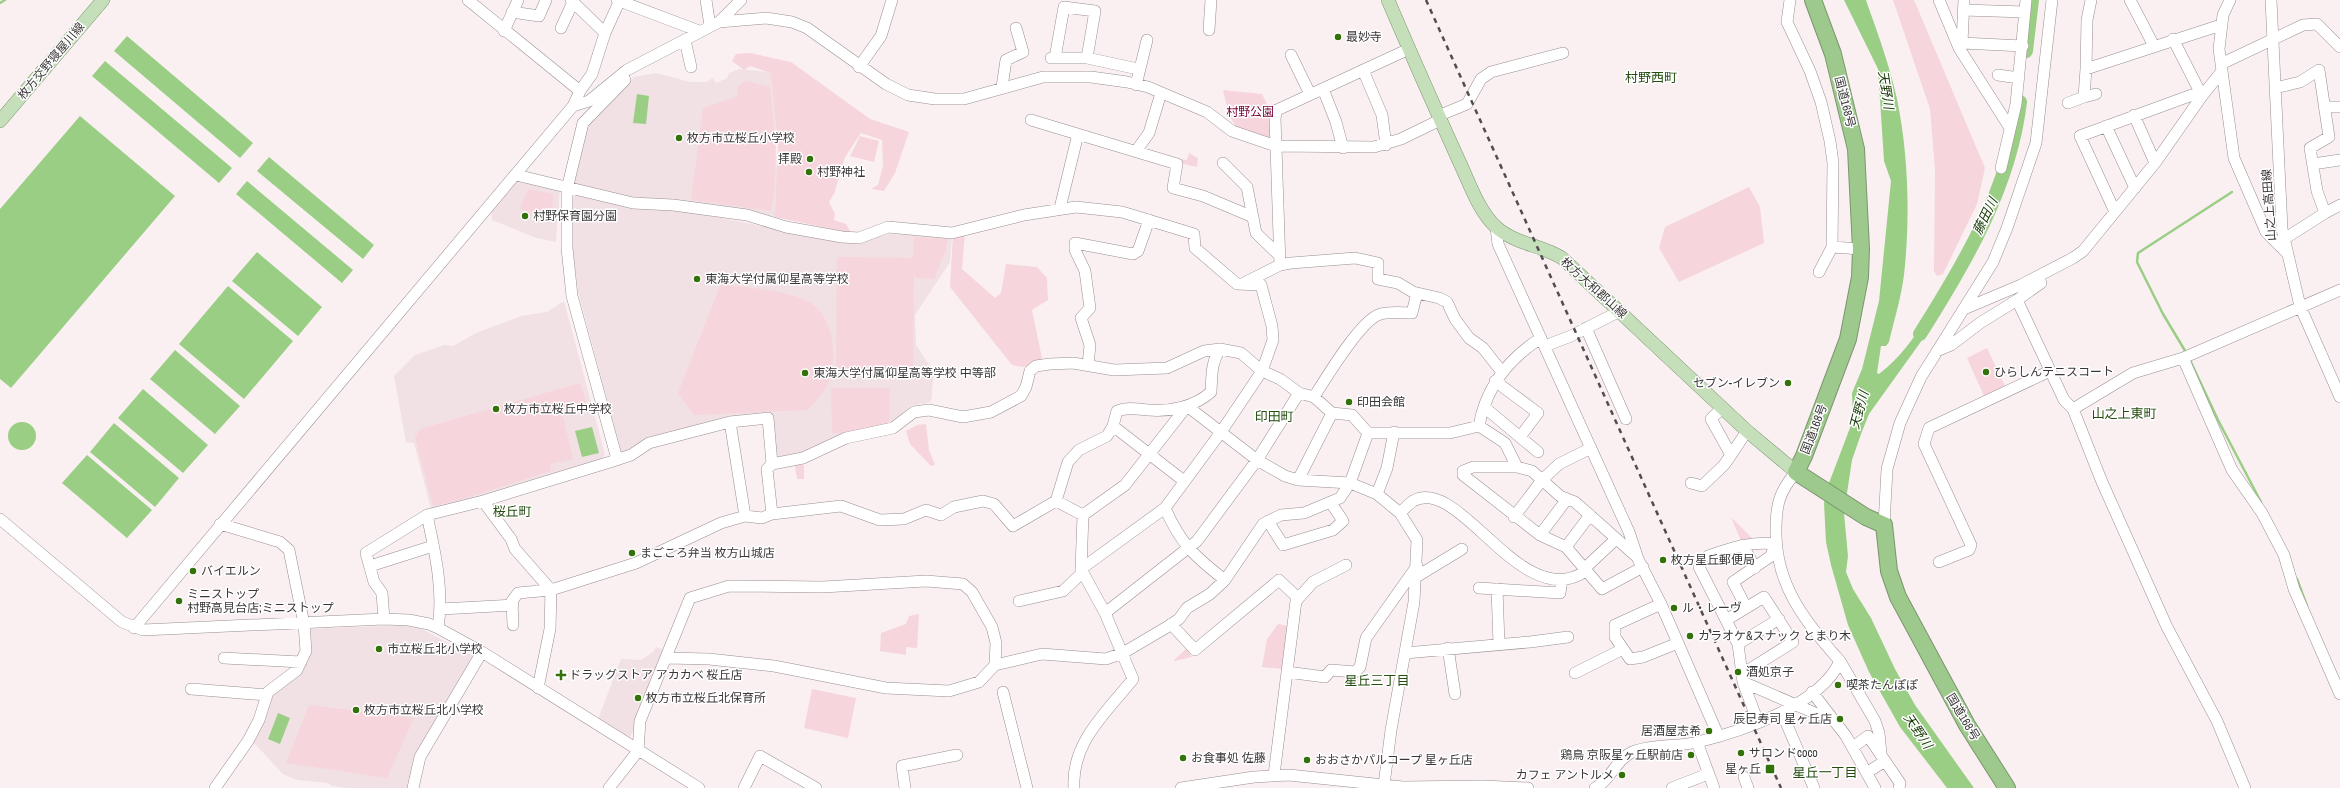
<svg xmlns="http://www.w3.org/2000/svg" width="2340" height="788" viewBox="0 0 2340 788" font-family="'Archivo Narrow','Noto Sans JP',sans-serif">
  <rect width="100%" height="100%" fill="#faf0f2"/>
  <path fill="#f2e1e4" d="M739 69 769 72 777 76 776 149 779 217 686 201 636 198 574 185 572 182 585 127 634 77 656 73 690 82H706L713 78 716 83 727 78 729 73Z
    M516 182 560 189 556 242 536 238 492 220 491 211Z
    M575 195 633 207 675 209 793 232 860 242 889 234 952 237 950 262 915 315 916 345 934 372 931 402 910 406 889 426 808 452 781 457 774 453 770 416 621 452 578 291 572 248V198Z
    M564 301 605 454 602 460 467 503 431 509 414 443 406 442 394 376 415 355 444 345 453 346 476 333 521 316 547 312Z
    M405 625 418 627 475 657 409 788H345L332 786 327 783 297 780 283 774 254 743 271 699 279 688 307 660 312 650 310 629Z
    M656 647 665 650 630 738 598 719 621 659 641 660 653 652Z"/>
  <path fill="#f6d5dc" d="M1893 0H1914L1985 168 1977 204 1943 274 1937 276 1934 271 1935 170 1930 109Z
    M750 53 791 62 870 119 909 132 895 173 884 191 871 189 878 185 883 166 882 140 861 133 845 157 834 194 829 202 835 214 834 220 846 224 851 233 775 217 778 145 771 73 750 66 744 70 732 61 736 54Z
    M746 81 770 87C774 127 779 171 771 211L691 200 703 108 738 96 737 87Z
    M1223 90 1262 94 1267 104H1273V139C1234 136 1231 125 1223 90Z
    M860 136 879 141 874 162 850 156Z
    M1189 153 1198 158 1197 167 1180 163V159L1187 160Z
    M1749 187 1760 207 1764 243 1679 282 1659 248 1665 227Z
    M528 189 553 194 552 224 520 208Z
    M965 233 962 269 995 298 1001 293 1006 264 1037 267 1047 278 1048 300 1032 310 1043 363 1022 367 1012 365 950 287 953 235Z
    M914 237 947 239C946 259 938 262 935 279L916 278 914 275 913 376 836 375 837 257 913 258Z
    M721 284C747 288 780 289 805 300 833 312 838 354 829 380 826 391 816 401 808 410L694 415 678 393Z
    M1987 348 2005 386 1984 396 1967 358Z
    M580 383 587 405 562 413 573 459 551 464V471L459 500 433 506 415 437 420 429Z
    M831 388H890L889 424 846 433H832Z
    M926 424 929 450 935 465 931 466 910 444 906 431 917 425Z
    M795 465H804V479H797Z
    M1731 517 1753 539 1741 541Z
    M919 614 917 648 906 647V655L880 651 881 633 906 624 909 616Z
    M1278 624 1288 626 1284 669 1262 667 1267 639Z
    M1186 649 1192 657 1175 661 1174 660Z
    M812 689 856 698 848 738 804 728Z
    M309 705 414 718 387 778 286 763Z"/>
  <path fill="#9ace85" d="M1844 0H1866L1868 6C1879 37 1890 67 1897 99 1908 152 1910 211 1905 265 1903 292 1895 316 1889 342L1886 346H1881L1877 373 1879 374C1900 358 1914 338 1928 316L1935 322 1869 414 1861 434 1852 460 1844 513 1848 556 1846 572 1853 589 1871 618 1895 669 1915 705 1974 788H1947L1900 727 1869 672 1848 625 1831 565 1826 542 1824 503 1829 483 1853 420 1852 393 1862 369 1879 301 1891 181 1884 161 1878 69Z
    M127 36 253 143 240 158 114 51Z
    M105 61 232 168 219 183 92 76Z
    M637 94 649 96 646 124 633 123Z
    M80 116 175 196 11 388 0 379V209Z
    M269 157 374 245 363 259 257 171Z
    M247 181 353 270 342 283 236 194Z
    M257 252 322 307 298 336 232 281Z
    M228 286 293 341 244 399 179 344Z
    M175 350 240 406 215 434 150 379Z
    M143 389 208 445 183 473 118 418Z
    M8 436a14 14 0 1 1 28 0a14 14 0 1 1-28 0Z
    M114 423 179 478 155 507 90 452Z
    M592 427 599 453 582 457 575 431Z
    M87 455 152 510 127 538 62 483Z
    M278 713 290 718 280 744 268 739Z"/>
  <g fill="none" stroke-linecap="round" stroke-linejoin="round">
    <path stroke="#9ace85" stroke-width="2.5" d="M0 3 5 0
      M2187 354 2163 314 2137 262 2138 253 2232 192
      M2189 358 2218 420 2261 502
      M2297 579 2307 606"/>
    <path stroke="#9ace85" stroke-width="14" d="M2026 51 2032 0
      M1920 334C1965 263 2010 187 2020 102"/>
    <g stroke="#988f91" stroke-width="12">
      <path id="minor" d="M468 0 580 91
        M571 0 605 33
        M617 0 699 31
        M706 0 710 26
        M1790 0 1787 22 1810 71 1821 102 1830 141 1833 163 1832 247
        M1939 0 1959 48 2010 128
        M2091 0 2087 20 2086 69 2221 25
        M2130 0 2154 46
        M2230 0 2223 15 2219 49 2234 158 2266 232 2287 253
        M2271 0 2282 229 2300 306 2340 397
        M1963 10 2025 12
        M512 12 539 16 546 0
        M719 22 741 0
        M561 28 573 2
        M1209 30 1211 0
        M504 31 518 0
        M685 40 691 67
        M1962 43 2023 46
        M1959 48 1962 43 1964 0
        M1291 55 1310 94
        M1051 58H1087L1138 69
        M1055 58 1064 7 1095 11 1087 58
        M2221 64 2303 25 2317 24 2340 47
        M859 67 881 36 892 0
        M1363 70 1382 115 1386 145
        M1998 75 2019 78
        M1136 85 1147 40
        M1002 87 1006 60 1023 52 1016 28
        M2275 88 2300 82 2319 70 2329 137 2310 148 2317 191 2325 213 2284 239
        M1323 89 1336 122 1343 148
        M2084 97 2096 94
        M2068 103 2084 97 2086 69
        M573 106 589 101 627 70 719 22 766 18 792 22 807 28 886 84 908 95 935 99H964L1043 77H1091L1127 82 1148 87 1207 112 1232 131 1276 146 1374 147 1401 139 1440 120
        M2324 107H2340
        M2134 115 2155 163
        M1438 116 1467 104 1481 79 1491 72 1563 53
        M1031 120 1177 164 1173 188 1203 196 1253 217
        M2106 126 2135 188
        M1136 151 1149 133 1161 93
        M1223 163 1247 187 1256 233 1280 256
        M2313 164 2340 160
        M2001 168 2016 104 2026 0
        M516 175 633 203 673 205 747 215 786 227 842 237 859 238 888 227 952 233 1024 215 1076 207 1122 212 1194 234 1195 248 1237 284 1261 285 1272 326 1273 340 1262 371 1221 432 1165 508 1081 569 1105 613 1133 679C1107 712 1071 742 1074 788
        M1060 208 1078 134
        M2115 212 2080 136 2192 95 2202 96 2173 39
        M2325 213 2340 205
        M1496 227 1498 244 1629 532 1638 559 1661 604 1718 735
        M1280 265 1275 118 1277 110 1409 49
        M1819 272 1832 247 1861 249
        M1242 284 1280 265 1291 263 1355 258 1378 263V279L1398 283 1413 292 1439 298 1447 302 1455 319 1469 338 1483 348 1502 372
        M2017 300 2041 283
        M1964 309 2021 285 2073 258 2083 251 2155 163 2202 96 2222 71
        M1586 328 1626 419
        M1545 346 1571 336 1620 311
        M1937 351 1951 345 1980 323 2017 300 2064 400 2073 409 2102 482 2167 627 2217 721 2245 788
        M2183 358 2232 470 2262 513 2284 555 2294 589 2340 694
        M1088 365 1090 345 1081 318 1090 308 1085 271 1075 250V243L1133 254 1138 251 1149 220
        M1495 381 1538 413 1520 437
        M1314 397C1326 378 1359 323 1378 315 1388 311 1402 313 1412 313L1417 293
        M1484 407 1538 452
        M2073 409 2133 373 2183 358 2340 290
        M730 422 745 516
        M1113 426 1184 481
        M1479 426C1486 387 1508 359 1541 338
        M1368 433H1450L1479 426 1505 443 1517 467 1532 471 1560 496 1575 502 1637 557
        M1731 455 1747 431
        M617 459 572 296 567 248V189L583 123 625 80
        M1517 467H1473L1463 471V475L1540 535 1566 547 1602 589 1643 567
        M1298 480 1332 413
        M1691 483 1702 486 1724 465 1731 455 1711 419 1722 408
        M1377 494 1387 468 1394 432
        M483 501 511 539 515 549 551 590
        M1056 501 1068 462 1079 450 1107 436 1113 426 1117 411C1127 407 1137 409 1148 410 1170 412 1194 407 1211 392 1212 375 1211 363 1220 349
        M1165 508C1180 543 1195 557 1225 580
        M1400 513C1404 509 1409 504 1413 501 1460 474 1521 615 1586 571
        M772 514 841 506 880 520 904 519 926 510 941 515 954 507 983 501 994 504 1013 526 1056 501 1083 515
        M427 515C435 552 444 591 438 628
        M1514 517 1542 480 1559 464 1591 448
        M0 519 122 622 143 630 384 619 409 620 429 624 438 628 482 652 699 788
        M1268 521 1283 545 1333 530 1343 521 1331 503
        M1884 525 1887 469 1900 423 1921 377 1993 262 2007 228 2036 143 2052 0
        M1540 535 1567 499
        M1743 545 1755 568
        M1566 547 1590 515
        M1708 556C1731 548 1751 541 1775 544L1771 556 1733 582 1746 607
        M1939 562 1969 550 1971 545 1924 444 1929 428 2050 371
        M370 566 433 546
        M1699 567 1726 620
        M1081 569 1083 515 1125 485 1187 406 1257 460 1285 476 1298 480 1350 483 1377 494 1400 513 1417 540 1414 602 1391 730 1384 785
        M1584 569 1616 539
        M1416 577 1462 549
        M1479 588 1560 593 1562 580
        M1497 589 1499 644
        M1019 601 1063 591 1083 572
        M1661 604 1615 625V637L1630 659 1643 657 1678 643
        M441 609 513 605
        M1105 613 1197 541 1257 460 1299 393
        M384 619 382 593 374 582 366 553 427 515 483 501 610 462 631 455 649 443 730 422 768 418 772 464
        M1171 624 1195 650 1279 580 1298 598
        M513 625 512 601 518 593 551 590
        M134 628 573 106 580 91 592 74 605 33 620 0
        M1738 644 1779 619
        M1448 648 1455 694
        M1405 653 1530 642 1568 637
        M224 658 301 662
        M667 658 709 659 774 666 886 688 949 691 979 682 995 665 1042 654 1106 659 1123 653 1167 627 1179 619 1187 608 1210 594 1225 580 1263 524 1281 515 1304 513 1340 498 1350 483 1368 433
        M1840 661 1875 721 1879 733 1881 754
        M1287 672 1325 677 1331 670 1355 672 1360 667 1366 638 1417 566
        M1575 673 1623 649
        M1742 674 1793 642 1764 597 1726 620 1738 644 1743 682 1758 722
        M1743 682 1817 714 1830 717
        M538 688 550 629 551 590 636 563 721 523 745 516 762 518 772 514 767 469 772 464 803 458 846 438 893 428 914 412 929 410 963 417 991 412 1021 396 1026 387 1030 371 1036 366 1050 364 1073 363 1114 370 1167 368 1204 351 1220 349 1241 353 1262 371 1280 379 1299 393 1314 397 1332 413 1352 415 1368 433
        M191 689 267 695
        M1003 692 1027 788
        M1812 692 1846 736 1875 788
        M1782 713 1814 788
        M1697 742 1714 788
        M1853 747 1868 736 1900 783 1899 788
        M1868 772 1885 761
        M1274 775 1296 601 1313 582 1346 565
        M1744 777 1748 788
        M215 788 248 741 259 720 268 692 297 670 306 651 304 624 289 550 280 542 220 524
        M413 788 420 757 482 652
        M609 788 638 751 640 721 690 598 729 586 823 587 926 581 963 584 972 592 992 627 996 643 995 665
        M744 788 760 756 816 788
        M905 788 902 766 957 755
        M1181 788 1254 777 1289 775 1403 787 1483 786 1528 788
        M1595 788C1611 780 1617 757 1635 751 1655 744 1678 747 1698 742 1742 731 1821 705 1840 661 1805 622 1775 584 1776 530 1776 505 1779 492 1796 472
        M1672 788 1708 774"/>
    </g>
    <g stroke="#7b966f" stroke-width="14">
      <path id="major" d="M1388 0C1411 54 1435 108 1459 161 1469 182 1479 212 1496 227 1515 244 1541 245 1562 258L1747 431 1796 472
        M0 121 103 0"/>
    </g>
    <g stroke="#7b966f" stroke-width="18">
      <path id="highway" d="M1813 0 1833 54 1856 149 1861 249 1860 277 1848 339 1804 456 1796 472 1866 517 1884 525 1889 571 1898 597 1967 725 2007 788"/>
    </g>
    <use href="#minor" stroke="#fff" stroke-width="11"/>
    <use href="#major" stroke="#c5dfba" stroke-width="13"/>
    <use href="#highway" stroke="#9ec98c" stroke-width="16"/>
    <path stroke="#524d4e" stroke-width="2.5" stroke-dasharray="5 5" stroke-linecap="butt" d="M1426 0 1781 788"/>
  </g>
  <g fill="#337208" stroke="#fff" stroke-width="1.5">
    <circle cx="1338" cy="37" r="4"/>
    <circle cx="679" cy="138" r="4"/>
    <circle cx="810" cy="159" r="4"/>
    <circle cx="809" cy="172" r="4"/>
    <circle cx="525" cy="216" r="4"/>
    <circle cx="697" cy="279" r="4"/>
    <circle cx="1986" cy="372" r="4"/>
    <circle cx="805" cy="373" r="4"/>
    <circle cx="1788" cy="383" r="4"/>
    <circle cx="1349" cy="402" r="4"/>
    <circle cx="496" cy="409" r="4"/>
    <circle cx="632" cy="553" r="4"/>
    <circle cx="1663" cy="560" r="4"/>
    <circle cx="193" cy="571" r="4"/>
    <circle cx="179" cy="601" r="4"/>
    <circle cx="1674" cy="608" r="4"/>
    <circle cx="1690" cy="636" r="4"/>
    <circle cx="379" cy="649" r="4"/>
    <circle cx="1738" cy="672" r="4"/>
    <path d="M559 669h4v4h4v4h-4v4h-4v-4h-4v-4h4z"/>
    <circle cx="1838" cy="685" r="4"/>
    <circle cx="638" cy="698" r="4"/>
    <circle cx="356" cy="710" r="4"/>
    <circle cx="1840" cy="719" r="4"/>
    <circle cx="1709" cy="731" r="4"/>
    <circle cx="1741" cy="753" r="4"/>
    <circle cx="1691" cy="755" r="4"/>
    <circle cx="1183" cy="758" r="4"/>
    <circle cx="1307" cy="760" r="4"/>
    <rect x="1765" y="764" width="10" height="10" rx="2"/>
    <circle cx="1622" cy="775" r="4"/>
  </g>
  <g text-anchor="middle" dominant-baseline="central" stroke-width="3" stroke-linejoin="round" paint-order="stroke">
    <g font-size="12" fill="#3b3738" stroke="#fff" text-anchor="start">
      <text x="1346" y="37">最妙寺</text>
      <text x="687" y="138">枚方市立桜丘小学校</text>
      <text x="802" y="159" text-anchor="end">拝殿</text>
      <text x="817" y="172">村野神社</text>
      <text x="533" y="216">村野保育園分園</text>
      <text x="705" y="279">東海大学付属仰星高等学校</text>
      <text x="1994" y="372">ひらしんテニスコート</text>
      <text x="813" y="373">東海大学付属仰星高等学校 中等部</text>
      <text x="1780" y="383" text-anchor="end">セブン-イレブン</text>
      <text x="1357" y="402">印田会館</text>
      <text x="504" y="409">枚方市立桜丘中学校</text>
      <text x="640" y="553">まごころ弁当 枚方山城店</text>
      <text x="1671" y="560">枚方星丘郵便局</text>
      <text x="201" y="571">バイエルン</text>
      <text x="187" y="594">ミニストップ<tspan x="187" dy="14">村野高見台店;ミニストップ</tspan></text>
      <text x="1682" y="608">ル・レーヴ</text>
      <text x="1698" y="636">カラオケ&amp;スナック とまり木</text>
      <text x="387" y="649">市立桜丘北小学校</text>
      <text x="1746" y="672">酒処京子</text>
      <text x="569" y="675">ドラッグストア アカカベ 桜丘店</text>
      <text x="1846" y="685">喫茶たんぽぽ</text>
      <text x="646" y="698">枚方市立桜丘北保育所</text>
      <text x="364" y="710">枚方市立桜丘北小学校</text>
      <text x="1832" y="719" text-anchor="end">辰巳寿司 星ヶ丘店</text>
      <text x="1701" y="731" text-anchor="end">居酒屋志希</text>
      <text x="1749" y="753">サロンドcoco</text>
      <text x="1683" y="755" text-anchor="end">鶏鳥 京阪星ヶ丘駅前店</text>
      <text x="1191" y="758">お食事処 佐藤</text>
      <text x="1315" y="760">おおさかパルコープ 星ヶ丘店</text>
      <text x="1761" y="769" text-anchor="end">星ヶ丘</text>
      <text x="1614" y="775" text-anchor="end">カフェ アントルメ</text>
    </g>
    <g font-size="12" fill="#3b3738" stroke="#fff">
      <text transform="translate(51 61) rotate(-50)">枚方交野寝屋川線</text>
      <text transform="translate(1845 102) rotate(76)">国道168号</text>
      <text transform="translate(2269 205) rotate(-94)">山之上高田線</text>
      <text transform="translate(1594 288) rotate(42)">枚方大和郡山線</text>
      <text transform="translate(1814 429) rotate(-69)">国道168号</text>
      <text transform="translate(1963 717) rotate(59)">国道168号</text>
    </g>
    <g font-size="12" fill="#740134" stroke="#fff">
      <text x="1250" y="112">村野公園</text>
    </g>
    <g font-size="13" fill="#254d10" stroke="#fff">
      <text x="1651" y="77">村野西町</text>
      <text x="2124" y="413">山之上東町</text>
      <text x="1274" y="416">印田町</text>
      <text x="512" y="511">桜丘町</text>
      <text x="1377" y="680">星丘三丁目</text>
      <text x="1825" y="772">星丘一丁目</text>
    </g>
    <g font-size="13" font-style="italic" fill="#153602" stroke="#fff">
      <text transform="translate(1886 90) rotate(81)">天野川</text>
      <text transform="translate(1985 216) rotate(-64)">藤田川</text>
      <text transform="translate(1859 410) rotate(-75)">天野川</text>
      <text transform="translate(1918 731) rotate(56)">天野川</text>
    </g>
  </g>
</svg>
